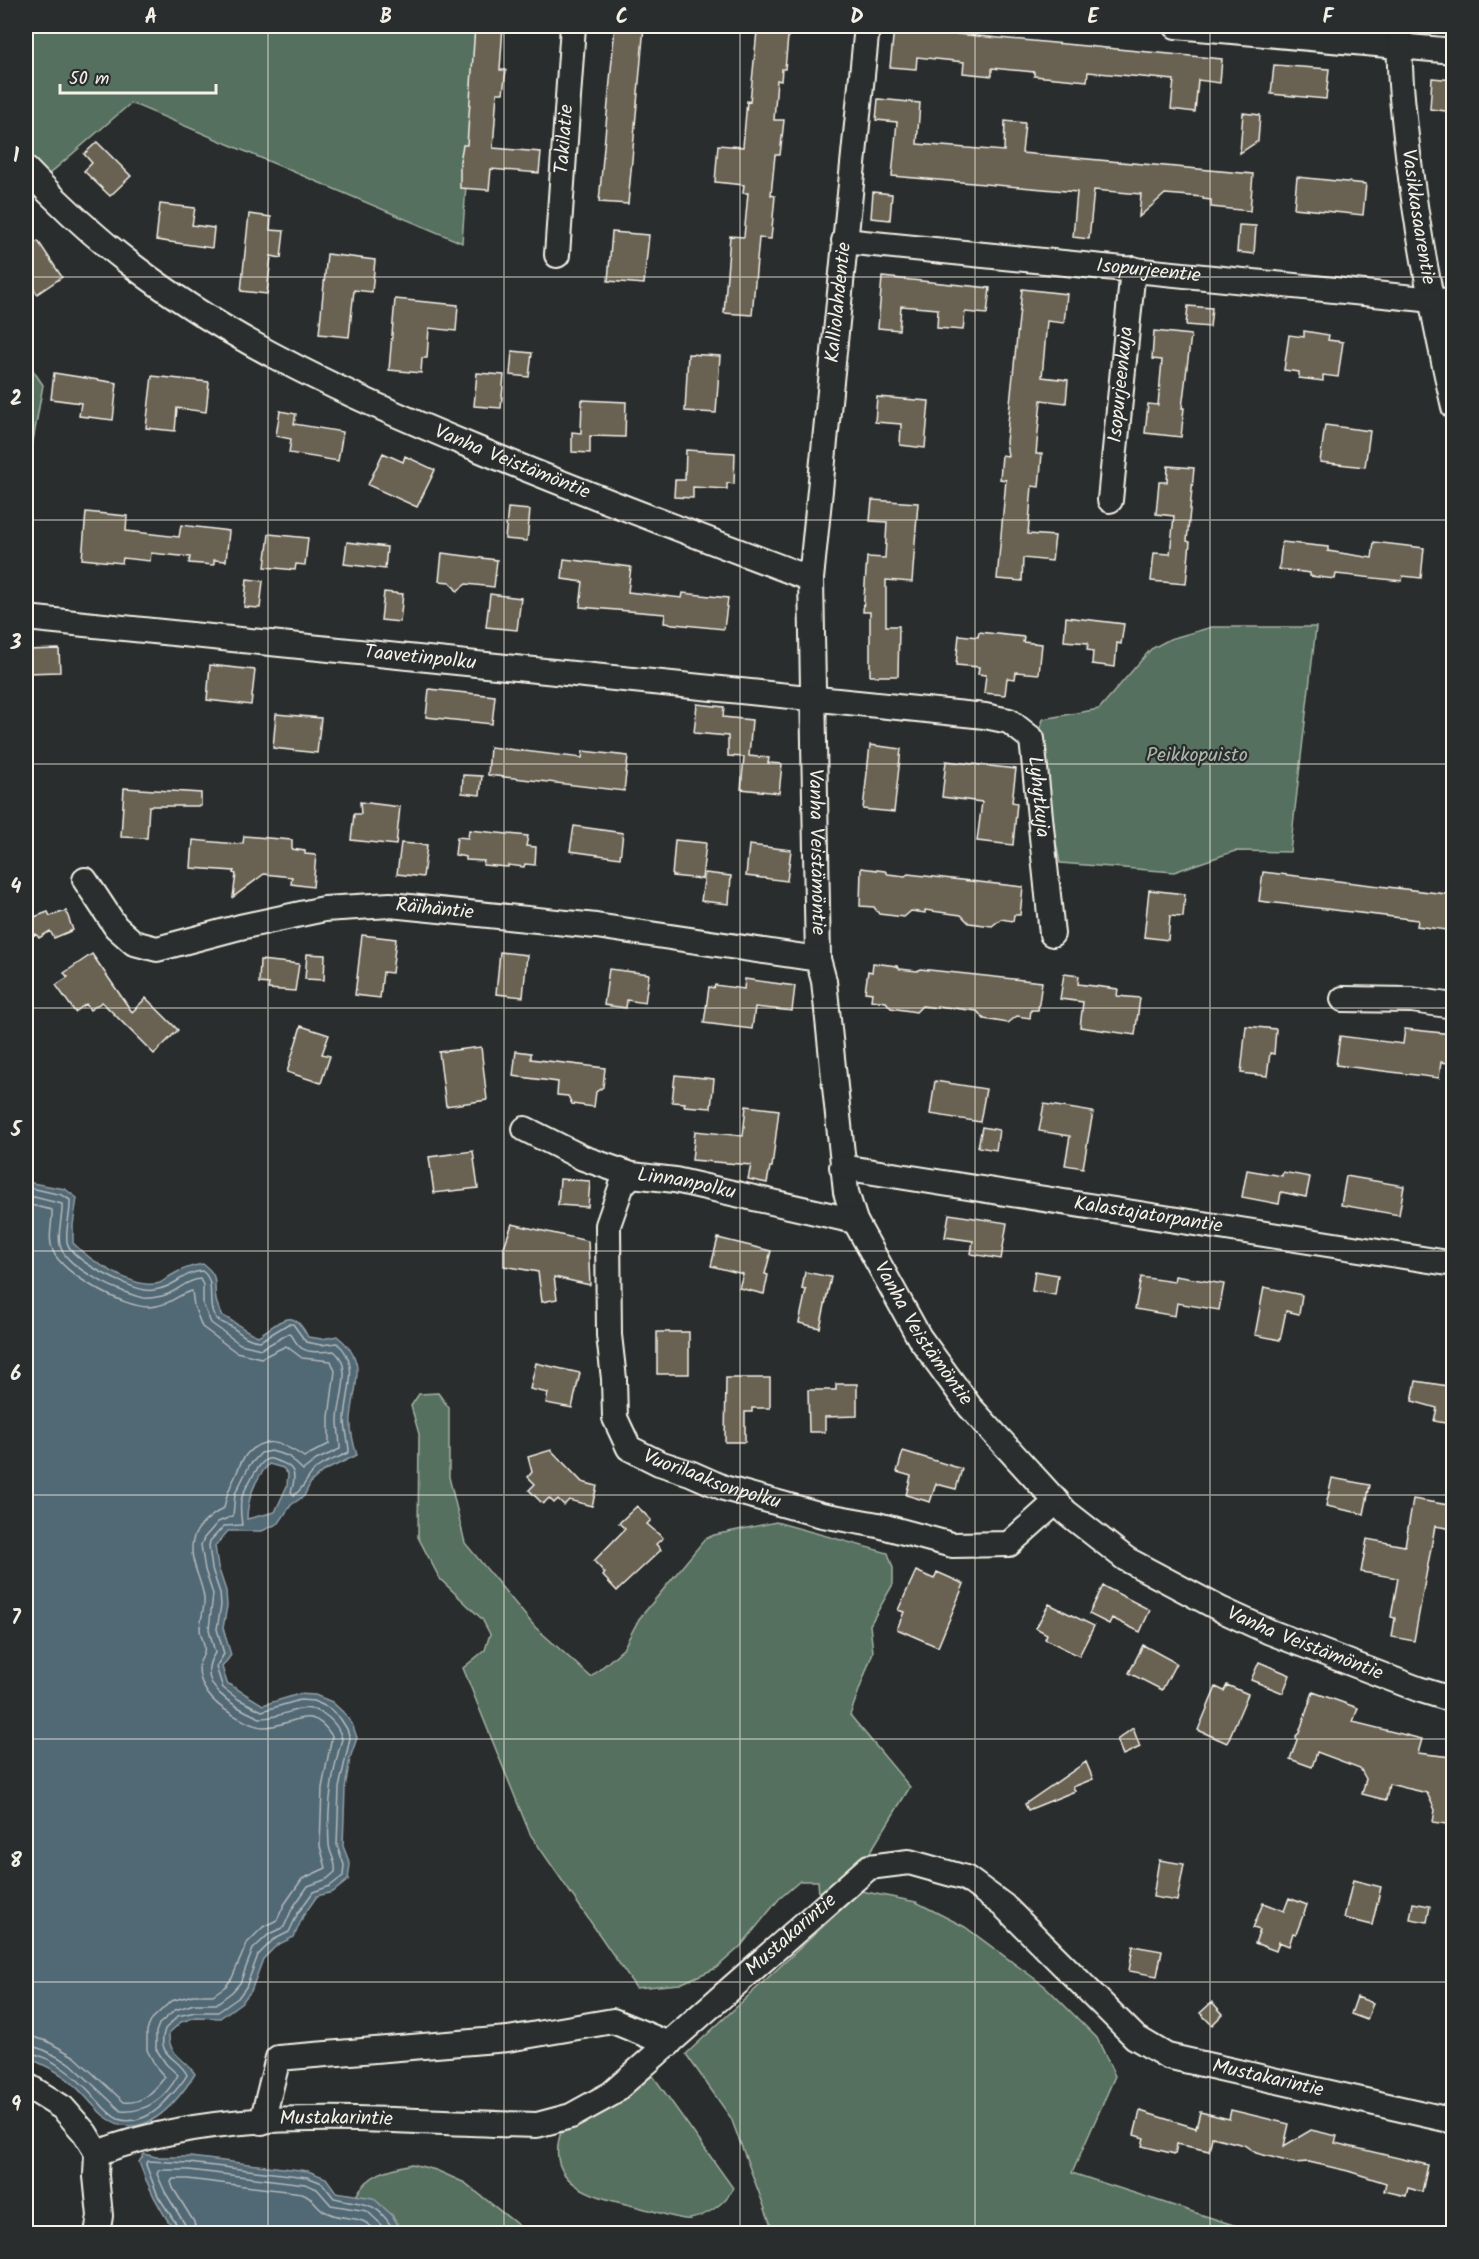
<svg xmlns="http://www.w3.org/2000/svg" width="1479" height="2259" viewBox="0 0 1479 2259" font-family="Kalam,sans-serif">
  <rect width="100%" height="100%" fill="#2a2d2e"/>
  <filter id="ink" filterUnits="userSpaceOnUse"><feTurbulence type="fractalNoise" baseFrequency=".0167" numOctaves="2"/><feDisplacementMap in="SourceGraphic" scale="12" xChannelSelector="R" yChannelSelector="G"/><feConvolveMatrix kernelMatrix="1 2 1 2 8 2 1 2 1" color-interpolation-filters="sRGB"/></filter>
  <g filter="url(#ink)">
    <path fill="#55705e" stroke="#a4b0a3" stroke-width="1.5" d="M26 26H477L462 243 131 103 26 194Z
      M26 360 43 385 26 480Z
      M1212 627H1316L1290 852 1235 851 1174 872 1060 863 1044 782 1038 739 1043 719 1099 709 1151 649 1170 639Z
      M438 1393 449 1408V1477L465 1543 535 1627 591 1677 623 1649 639 1619 705 1539 714 1535 776 1522 888 1553 893 1568V1584L870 1625 873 1652 850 1715 910 1787 869 1854 819 1895 818 1881H800L779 1899 740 1947 716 1968 680 1984 636 1988 530 1834 463 1668 485 1650 490 1634 482 1619 440 1579 418 1537 419 1434 411 1406 419 1394Z
      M861 1891 916 1902 965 1927 1046 1987 1097 2038 1115 2076 1072 2173 1252 2231 1251 2233H774L731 2118 686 2054Z
      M653 2076 733 2188C726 2203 707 2216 690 2219 680 2221 656 2211 645 2209 604 2198 542 2190 561 2132L600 2113 641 2082Z
      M412 2164 436 2170 465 2183 528 2233H403L392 2215 356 2196C368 2173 389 2169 412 2164Z"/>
    <path fill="#516775" stroke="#929ea3" stroke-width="1.5" fill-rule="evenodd" d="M26 1182 65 1189 77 1198 73 1225V1243C89 1260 136 1291 160 1283 164 1281 168 1277 172 1275 182 1269 191 1266 203 1264 220 1277 213 1282 216 1300 217 1305 220 1310 221 1315 234 1321 244 1331 258 1336 281 1322 292 1305 308 1337L322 1339 337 1336C369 1361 354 1383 351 1418 350 1431 353 1443 357 1455L322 1472 311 1482 304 1496 291 1505 279 1523 262 1531H228L215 1546 218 1567 226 1591 227 1606 223 1628 231 1655 222 1667 227 1683 263 1705 299 1694 315 1695 332 1702 345 1714 353 1726 357 1738 350 1758 345 1788 343 1846 350 1864 348 1880 333 1892 317 1896 303 1916 294 1937 277 1945 263 1959 251 1991 242 2002 220 2018 196 2017 181 2022 169 2033C168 2056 184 2057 195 2074 175 2105 141 2146 103 2115 89 2103 79 2086 63 2076 52 2068 38 2062 26 2057ZM269 1464 283 1468 288 1474 287 1486 275 1512 247 1519C247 1500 255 1478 269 1464Z
      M144 2154 156 2157H190L308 2171 326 2178 336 2192 373 2198 392 2215 403 2233H176C160 2210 148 2188 139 2162Z"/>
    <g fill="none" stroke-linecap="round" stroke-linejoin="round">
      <path stroke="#b3baba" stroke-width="1.5" d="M26 1187 62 1195 70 1200C71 1214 65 1228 67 1242 71 1261 127 1287 145 1290 150 1291 155 1290 159 1289 175 1286 185 1272 202 1271 218 1282 204 1305 217 1319 221 1323 226 1324 230 1326 241 1333 246 1340 260 1341L288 1324H293L306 1342 321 1345 337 1343C361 1363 346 1393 345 1419 345 1431 349 1442 349 1452 339 1458 326 1461 317 1468 307 1476 304 1489 294 1495L291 1492C297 1474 295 1466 277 1461 273 1460 271 1458 268 1459 260 1460 245 1489 242 1497 239 1505 241 1517 242 1525L224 1526 210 1541 209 1546 212 1569 220 1593 221 1605 217 1629 224 1654 216 1667 223 1688 238 1699 262 1711 300 1700 314 1701 329 1708 340 1718 347 1729 350 1738 339 1788 337 1845 344 1865 343 1876 330 1886 313 1892 298 1913 289 1932 273 1940 258 1955 246 1987 238 1998 218 2012H195L178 2016 165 2029C155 2057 179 2057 187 2075 181 2086 172 2094 164 2103 153 2115 134 2125 118 2119 107 2114 99 2102 91 2093 75 2076 50 2055 26 2052
        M26 1195 62 1204C63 1217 57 1231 60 1245 65 1268 123 1294 144 1298 150 1299 157 1297 162 1296 176 1293 185 1280 200 1279L203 1285V1304L211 1323 240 1344 261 1349 290 1333C293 1337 295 1342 299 1346 308 1355 324 1351 334 1351 354 1366 338 1400 338 1420 338 1430 340 1440 340 1449L316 1460 303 1470 288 1456 271 1451 261 1453 249 1466 235 1494 233 1516 218 1522 204 1538 201 1545 205 1570 213 1594 209 1629 215 1653C193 1685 234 1707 260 1718 287 1719 304 1696 329 1718 336 1724 340 1730 342 1739 332 1772 327 1810 329 1845 330 1855 337 1862 335 1872L327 1879 308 1886 292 1909 284 1927 269 1934 253 1949 240 1983 232 1992 216 2004H194L175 2010 159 2024 156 2032V2049L166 2064 178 2075C166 2097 147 2113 121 2111L71 2064 44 2050 26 2044
        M26 1204 52 1210C53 1223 47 1238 53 1251 62 1274 125 1308 149 1307 170 1306 176 1295 192 1291L194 1306 202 1327 236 1352 261 1358 286 1346 302 1358 331 1361 335 1371 329 1417V1444L304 1457C282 1442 261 1433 243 1459 239 1465 238 1471 235 1477 229 1488 226 1496 224 1508 213 1514 196 1526 193 1540 188 1560 202 1579 204 1598 205 1609 200 1619 200 1630 201 1637 206 1646 204 1652 203 1657 200 1660 199 1665 198 1687 213 1703 230 1713 239 1718 252 1727 263 1727 293 1727 310 1701 332 1736L322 1788 320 1846 326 1868 302 1879 284 1905 277 1920 263 1927 247 1943 232 1978 226 1986 213 1995H193L171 2001 152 2019 147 2030V2050L156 2067 165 2077C154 2091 143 2104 124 2102L75 2057 47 2041 26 2035
        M180 2234 179 2228 158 2196 146 2165 148 2161 189 2163 307 2177 322 2183 334 2198C368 2206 376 2199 396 2234
        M188 2234 186 2226 165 2192 157 2174 159 2170H189L305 2184 317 2189 331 2205 367 2211 381 2224 387 2234
        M197 2234 194 2222 173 2188 171 2182 173 2179H188L302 2193C314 2197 314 2205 324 2211 343 2223 363 2211 377 2234"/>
    </g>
    <path fill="#696252" stroke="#f4f1e8" stroke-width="1.5" d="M475 26H503L500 70H506L503 93H497L493 148 541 152 539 173 491 169 489 190 460 188V161L463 145H467Z
      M615 26H644L628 204 599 202Z
      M761 26H789L785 69H782L781 81 777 80 774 120H784L780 155H775L771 195 775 196 771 239 759 238 752 315 724 313 730 236 744 237 748 193H743L744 185 715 182 718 145 743 147 747 101 750 102 757 31H760Z
      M894 28 1222 59 1220 83 1198 80 1195 112 1171 109 1174 80 1088 72 1087 81 1034 76V72L992 68V76L963 73 964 62 917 57 916 69 890 67Z
      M1274 65 1329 69 1326 99 1271 94Z
      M1432 78 1454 80V112L1430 109Z
      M878 99 920 103 917 144 1004 151 1005 121 1025 123 1022 153 1253 174 1250 211 1211 207V200L1203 199V197L1165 194 1139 217 1141 194 1094 190 1089 239 1073 237 1077 192 892 176 897 122 876 120Z
      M1243 113 1260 115 1258 141 1240 153Z
      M97 142 131 176 110 196 84 171 92 163 84 154Z
      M1297 177 1366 184 1363 215 1294 208Z
      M873 192 892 194 890 220 871 218Z
      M160 204 195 208 192 225 214 228 212 248 156 240Z
      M249 214 271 217 270 230 284 231 281 258 271 256 267 294 241 291Z
      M1239 225 1256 226 1254 254 1237 252Z
      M612 232 649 235 644 284 608 281Z
      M38 241 62 277 37 294 26 276V249Z
      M327 254 375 260 372 292 354 290 349 337 319 334Z
      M882 277 990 288 987 314 965 312 963 330 937 328 938 309 901 306 899 330 878 328Z
      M1022 289 1067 294 1064 323 1047 321 1042 377 1068 380 1066 403 1041 400 1036 454H1042L1039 487 1032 486 1028 534 1055 536 1052 561 1023 558 1022 581 997 579 1006 480 1000 479 1002 455 1008 456 1006 442Z
      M395 299 458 305 456 331 429 328 427 358H422L421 373 389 370Z
      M1188 306 1212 308 1210 327 1186 325Z
      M1154 331 1191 335 1182 408H1184L1181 437 1145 433 1148 404 1158 405 1162 360 1152 359Z
      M1304 331 1329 335 1328 340 1343 342 1338 377 1323 375V381L1299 378V372L1284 370 1289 335 1304 337Z
      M512 351 532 353 529 377 510 375Z
      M688 354 720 356 716 413 685 411Z
      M54 373 117 383 113 420 79 416 81 403 51 399Z
      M477 373 504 375 501 408 474 406Z
      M152 376 209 382 206 412 177 408 175 431 146 428Z
      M877 397 929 401 925 448 900 445 901 424 875 422Z
      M582 400 626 402 625 437 590 436V453L572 452V432L581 433Z
      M280 411 296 414 294 424 343 432 338 461 289 453 291 439 276 436Z
      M1325 425 1370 431 1365 467 1320 462Z
      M686 450 735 453 734 484 727 483V489L693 487V498L674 497 675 480H685Z
      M383 453 403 462 405 456 435 470 417 507 368 485Z
      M1168 466 1194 468 1187 541 1190 542 1186 584 1151 581 1154 553 1170 554 1174 516 1156 514 1159 482H1167Z
      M872 500 918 503 912 582 886 580V626H899L898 676H870V612H863L867 557 885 558 887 522 870 521Z
      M508 508 530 510 527 541 505 539Z
      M86 512 127 516 126 531 179 537 181 525 229 531 226 561 214 560V565L189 563 190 557 151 553 150 561 123 558 122 563 82 559Z
      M269 534 308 538 305 565 296 564 295 570 265 567Z
      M347 542 387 547 385 569 344 564Z
      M1282 542 1328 547V551L1372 558 1374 542 1424 548 1421 578 1403 576 1402 581 1336 574 1335 579 1310 576V573L1279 569Z
      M442 553 497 560 494 587 466 584 457 591 450 582 439 581Z
      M564 559 631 567 628 592 682 598 683 593 728 598 724 629 664 623 665 614 580 607 583 582 562 579Z
      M247 579 263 581 260 608 244 607Z
      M384 592 403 594 400 622 381 620Z
      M490 594 521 598 517 630 486 627Z
      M1066 617 1124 624 1121 644 1117 643 1115 667 1092 664 1093 651 1087 650 1088 643 1064 641Z
      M979 632 1024 637 1023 642 1042 644 1039 674 1016 672 1015 679 1007 678 1005 695 984 693 986 675 978 674 979 667 956 665 959 635 978 637Z
      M59 649 60 672 26 673V650Z
      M210 665 255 670 251 705 207 700Z
      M429 689 495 696 492 724 426 717Z
      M697 704 724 707 723 717 752 720 749 756 769 758 768 763 782 764 779 793 741 789 744 757 728 756V736L694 733Z
      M276 714 321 718 317 753 273 748Z
      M870 745 901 749 894 812 863 809Z
      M490 747 582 758 583 751 628 756 624 791 488 775Z
      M946 761 1016 769 1012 802 1017 803 1013 845 977 841 982 802 942 797Z
      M463 775 482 776 480 795 462 793Z
      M124 788 201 793V806H149L147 838 121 837Z
      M360 802 400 807 396 845 351 840 354 814H361Z
      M574 826 623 833 620 858 570 851Z
      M469 830 528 836 526 846 536 847 535 865 525 864 524 867 508 865V867L483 865 484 861 466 860V857L455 855 457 837 468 838Z
      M244 836 292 840V849L305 851V854L316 855 313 887 291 884 292 877 264 874 233 897 236 874 233 873 234 871 191 868 193 840 236 844 243 843Z
      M675 840 706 843 702 879 672 876Z
      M401 843 427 845 423 877 397 874Z
      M749 845 791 850 787 881 746 876Z
      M861 868 885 871 888 874 905 876 908 874 1023 887 1020 915H1014L1013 921 1001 919 992 926 969 923 961 915 925 910V913L911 911 904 917 879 914 874 907 860 906Z
      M1263 872 1454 895V931L1417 926 1418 920 1259 901Z
      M705 873 731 876 729 904 701 901Z
      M1149 890 1185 894 1183 917 1170 916 1168 940 1144 937Z
      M66 911 73 930 54 938 50 931 39 938 36 934 26 939V920L48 912 50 916Z
      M362 935 396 939 392 973 383 972 380 998 355 995Z
      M500 952 527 955 523 997 496 994Z
      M92 954 132 1012 146 998 178 1030 154 1054 102 1002 90 1010 86 1004 75 1012 56 985 68 977 64 973Z
      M307 954 325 955 324 980 305 979Z
      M260 960 299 964 295 991 268 989 269 984 259 983Z
      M873 963 897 966 900 969 917 971 920 969 1042 982 1038 1010H1031L1030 1018 1017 1016 1008 1023 984 1019 977 1011 937 1006V1008L922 1006 916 1012 891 1008 886 1002 871 1000 872 993 865 992 868 971 872 972Z
      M609 969 649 974 645 1003 627 1000 626 1008 604 1005Z
      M1064 974 1079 976 1078 984 1118 989 1117 996 1140 998 1135 1035 1080 1027 1083 1002 1060 999Z
      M745 979 795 986 792 1011 755 1007 752 1029 704 1023 709 987 714 988 715 985 744 989Z
      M301 1026 329 1035 322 1054 330 1056 321 1083 287 1072Z
      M1246 1026 1276 1029 1274 1054 1270 1053 1267 1076 1241 1073Z
      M1405 1029 1452 1034 1448 1063 1441 1062 1439 1078 1336 1065 1340 1036 1403 1044Z
      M481 1047 487 1100 446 1106 439 1052Z
      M516 1051 531 1053V1059L605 1068 603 1087 596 1092 594 1107 572 1104 568 1096 557 1095 558 1082 513 1076Z
      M675 1075 714 1079 711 1108 684 1106 685 1103 672 1102Z
      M935 1081 986 1089 980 1122 930 1114Z
      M1044 1104 1093 1112 1083 1168 1065 1165 1070 1136 1039 1131Z
      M746 1106 779 1110 772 1167H770L767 1183 748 1179 751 1165 692 1160 695 1131 743 1136Z
      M982 1127 999 1130 996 1150 978 1147Z
      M473 1151 478 1188 434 1193 429 1157Z
      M1247 1170 1282 1176 1283 1172 1310 1177 1306 1197 1281 1192 1279 1204 1242 1197Z
      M1346 1176 1404 1186 1399 1215 1341 1205Z
      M560 1179 590 1181 588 1207 558 1205Z
      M949 1214 1007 1223 1001 1259 971 1254 973 1241 945 1237Z
      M512 1224 588 1241 590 1285 554 1277 557 1299 542 1302 538 1272 504 1266V1247Z
      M718 1238 771 1251 765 1274 768 1275 764 1294 739 1288 743 1274 711 1266Z
      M1035 1271 1058 1275 1055 1295 1032 1291Z
      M805 1272 831 1277 820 1328 799 1323 806 1290 802 1289Z
      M1175 1276 1224 1284 1219 1310 1177 1303 1175 1316 1135 1309 1141 1277 1174 1282Z
      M1264 1287 1302 1295 1299 1314 1286 1311 1280 1340 1255 1335Z
      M657 1332H689V1374H657Z
      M536 1363 580 1373 572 1408 546 1403 548 1393 530 1389Z
      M726 1378H770V1408H752V1412H745V1442H725Z
      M1416 1381 1454 1387V1407L1450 1424 1434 1421 1437 1408 1412 1401Z
      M836 1384H857V1416L825 1417V1432H809L808 1390H836Z
      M551 1450 582 1482 597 1486 592 1506 569 1500 564 1505 558 1499 554 1503 549 1498 543 1504 529 1490 535 1484 528 1477 532 1472 528 1457Z
      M903 1451 962 1469 956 1489 936 1484 930 1502 906 1495 911 1476 897 1472Z
      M1332 1478 1370 1485 1364 1514 1326 1506Z
      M1413 1499 1454 1506V1529L1435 1526 1414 1641 1392 1637 1395 1618 1391 1617 1398 1578 1361 1572 1367 1539 1405 1546Z
      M637 1506 651 1520 647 1524 663 1538 656 1544 661 1550 617 1591 603 1576 605 1573 594 1561 625 1529 619 1523Z
      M916 1571 934 1579 937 1572 964 1584 938 1647 897 1629 904 1612 898 1610Z
      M1103 1586 1150 1610 1140 1632 1112 1618 1109 1624 1089 1614Z
      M1049 1604 1094 1626 1079 1656 1045 1639 1047 1634 1036 1628Z
      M1143 1645 1176 1663 1162 1690 1129 1673Z
      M1259 1662 1290 1675 1283 1693 1251 1680Z
      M1227 1685 1248 1694 1227 1743 1198 1730 1216 1687 1224 1691Z
      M1313 1692 1358 1708 1353 1722 1422 1739 1418 1753 1451 1757 1450 1767 1454 1768V1825L1433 1822 1435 1810 1427 1793 1389 1784 1386 1800 1362 1794 1366 1779 1360 1768 1317 1752 1312 1767 1290 1759 1297 1740 1296 1736 1299 1733Z
      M1133 1728 1140 1747 1123 1755 1117 1740Z
      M1086 1762 1093 1779 1073 1787 1075 1791 1028 1810 1025 1804Z
      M1159 1860 1184 1864 1177 1901 1153 1897Z
      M1353 1880 1381 1887 1372 1925 1344 1918Z
      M1289 1898 1307 1905 1296 1934 1293 1933 1289 1946 1279 1942 1276 1951 1255 1943 1260 1930 1253 1928 1263 1903 1284 1911Z
      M1413 1903 1430 1906 1427 1922 1410 1919Z
      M1133 1946 1162 1951 1157 1976 1129 1971Z
      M1357 1997 1373 2003 1367 2020 1351 2014Z
      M1212 2002 1223 2014 1212 2025 1200 2013Z
      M1231 2110 1289 2124 1284 2146 1311 2130 1337 2136 1335 2143 1428 2165 1422 2192 1408 2188 1406 2196 1384 2191 1386 2183 1348 2171 1309 2162 1294 2163 1256 2153 1244 2145 1212 2137 1209 2151 1177 2144 1175 2154 1142 2146 1144 2138 1134 2135 1140 2111 1196 2128 1200 2112 1229 2119Z"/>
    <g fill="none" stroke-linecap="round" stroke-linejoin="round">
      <g stroke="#f4f1e8" stroke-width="28">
        <g id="minor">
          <path d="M1176 26 1454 51"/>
          <path id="s1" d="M1400 26C1398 68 1403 111 1408 154 1418 239 1435 323 1454 407"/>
          <path id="s2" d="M26 169C59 204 95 237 133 266 236 345 354 398 473 447 585 494 698 536 811 579L818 959 824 981 846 1192 855 1221 919 1337 970 1407 1066 1512 1126 1559 1222 1610 1270 1632 1418 1689 1454 1700"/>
          <path id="s3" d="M844 241 1454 302"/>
          <path id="s4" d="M557 255 573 26"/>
          <path id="s5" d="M1110 500 1133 269"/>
          <path id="s6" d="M811 579 867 26"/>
          <path id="s7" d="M26 618 985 716 1009 721 1032 739 1052 934"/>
          <path id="s8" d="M85 880 116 927 134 943 157 949 240 927 324 909 390 905 596 926 818 959"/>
          <path d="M1343 999 1412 1000 1454 1006"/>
          <path id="s9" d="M525 1129 583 1158 632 1175 675 1180 855 1221"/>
          <path id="s10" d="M842 1167 1454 1264"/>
          <path id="s11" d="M632 1175 622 1185 608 1225 609 1335 614 1379 615 1418 629 1448 659 1463 690 1473 724 1488 822 1515 878 1525 952 1545 1009 1544 1057 1501"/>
          <path d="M26 2085 63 2108 85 2133 97 2153 96 2176 100 2216 97 2234"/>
          <path d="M262 2122 278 2058 508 2039 613 2021 669 2044"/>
          <path id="s12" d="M97 2153C234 2101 393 2123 537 2125L571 2116 611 2094 869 1867 909 1862 966 1878 1004 1906 1135 2037 1167 2056 1454 2121"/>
        </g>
      </g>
      <use href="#minor" stroke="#2a2d2e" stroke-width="24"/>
    </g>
  </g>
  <path fill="none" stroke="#f4f1e8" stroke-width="1.5" stroke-opacity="0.55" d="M268 26V2234M504 26V2234M740 26V2234M975 26V2234M1210 26V2234M26 277H1454M26 520H1454M26 764H1454M26 1008H1454M26 1251H1454M26 1495H1454M26 1739H1454M26 1982H1454"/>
  <g text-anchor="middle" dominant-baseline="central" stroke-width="4.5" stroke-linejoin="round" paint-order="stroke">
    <g font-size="20" fill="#f4f1e8" stroke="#2a2d2e">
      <text stroke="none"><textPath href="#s4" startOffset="116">Takilatie</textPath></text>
      <text stroke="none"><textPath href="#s1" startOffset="192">Vasikkasaarentie</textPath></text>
      <text stroke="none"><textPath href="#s3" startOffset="306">Isopurjeentie</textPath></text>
      <text stroke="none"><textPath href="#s6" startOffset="278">Kalliolahdentie</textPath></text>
      <text stroke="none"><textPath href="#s5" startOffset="116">Isopurjeenkuja</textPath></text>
      <text stroke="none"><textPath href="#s2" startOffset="573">Vanha Veistämöntie</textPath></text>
      <text stroke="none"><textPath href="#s7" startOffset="396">Taavetinpolku</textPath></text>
      <text stroke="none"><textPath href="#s7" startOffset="1076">Lyhytkuja</textPath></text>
      <text stroke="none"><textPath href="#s2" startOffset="1167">Vanha Veistämöntie</textPath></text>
      <text stroke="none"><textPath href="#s8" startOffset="387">Räihäntie</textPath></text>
      <text stroke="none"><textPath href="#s9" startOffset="172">Linnanpolku</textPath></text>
      <text stroke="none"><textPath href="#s10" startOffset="310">Kalastajatorpantie</textPath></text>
      <text stroke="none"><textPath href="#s2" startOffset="1671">Vanha Veistämöntie</textPath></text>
      <text stroke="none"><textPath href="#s11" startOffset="372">Vuorilaaksonpolku</textPath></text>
      <text stroke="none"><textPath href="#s2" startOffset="2175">Vanha Veistämöntie</textPath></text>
      <text stroke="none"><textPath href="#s12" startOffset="765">Mustakarintie</textPath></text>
      <text stroke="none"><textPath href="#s12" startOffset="1341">Mustakarintie</textPath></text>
      <text stroke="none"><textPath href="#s12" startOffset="243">Mustakarintie</textPath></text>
    </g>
    <g font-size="20" fill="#acb7aa" stroke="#2a2d2e">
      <text x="1197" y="756">Peikkopuisto</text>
    </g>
  </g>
  <rect width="1479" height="2259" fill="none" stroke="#2a2d2e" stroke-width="66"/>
  <path d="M60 84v9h156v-9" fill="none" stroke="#f4f1e8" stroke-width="3"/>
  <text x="69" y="84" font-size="18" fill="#f4f1e8" stroke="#2a2d2e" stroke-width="4.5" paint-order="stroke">50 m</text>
  <rect x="33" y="33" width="1413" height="2193" fill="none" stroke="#f4f1e8" stroke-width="2"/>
  <g font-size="20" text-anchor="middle" font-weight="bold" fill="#f4f1e8">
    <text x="151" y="23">A</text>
    <text x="386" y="23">B</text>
    <text x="622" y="23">C</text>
    <text x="857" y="23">D</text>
    <text x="1093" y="23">E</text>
    <text x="1328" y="23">F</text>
    <text x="16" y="162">1</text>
    <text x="16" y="405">2</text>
    <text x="16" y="649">3</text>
    <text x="16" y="893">4</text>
    <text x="16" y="1136">5</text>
    <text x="16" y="1380">6</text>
    <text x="16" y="1624">7</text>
    <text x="16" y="1867">8</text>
    <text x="16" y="2111">9</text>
  </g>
</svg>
